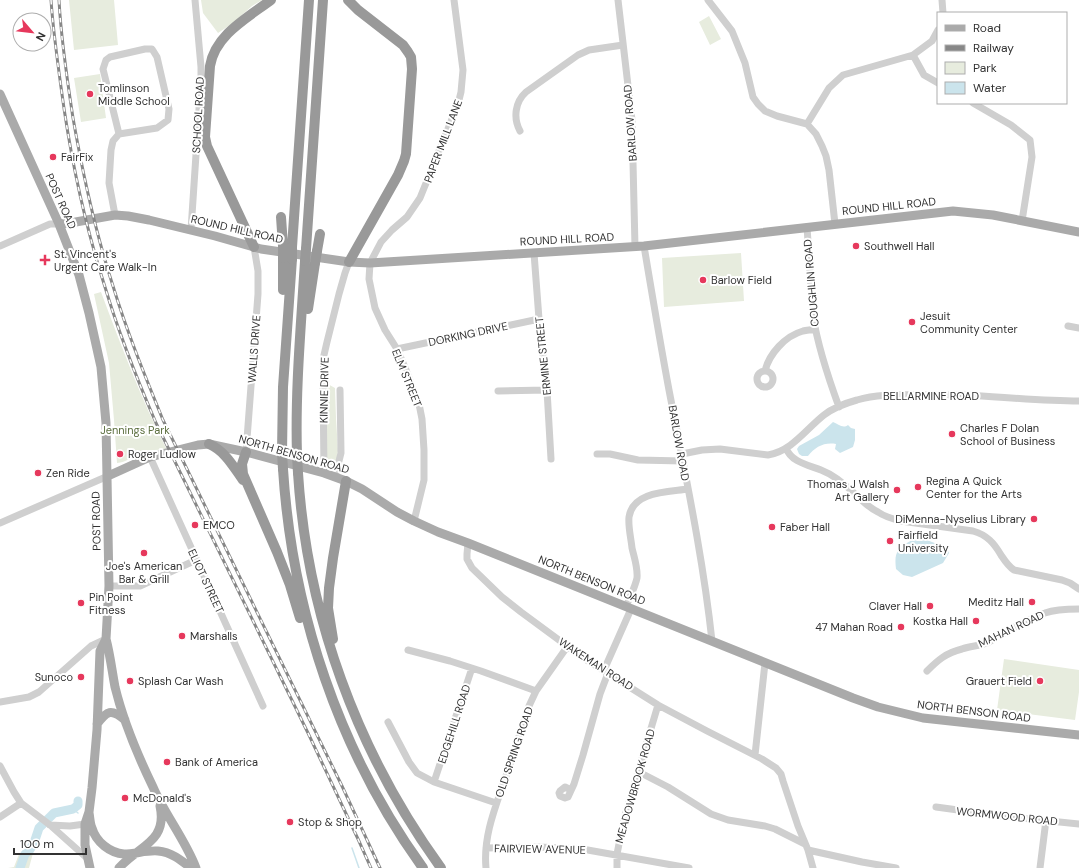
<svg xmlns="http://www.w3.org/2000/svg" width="1079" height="868" viewBox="0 0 1079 868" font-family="'DM Sans',sans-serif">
  <rect width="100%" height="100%" fill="#fff"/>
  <path fill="#e7ecde" d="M69 0H114L118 45 74 50Z
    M201 0H262L252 6 233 23 218 33 203 13Z
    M709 16 721 39 710 45 699 22Z
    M100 74 106 118 81 122 74 78Z
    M741 253 744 301 664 307 662 258Z
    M101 292C121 345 141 399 167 450 156 449 147 450 138 454 129 458 127 462 117 463L114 420 109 363 94 294Z
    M326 383 335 388 336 418 338 451 336 465H327Z
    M1004 659 1079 670V692L1075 720 997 710Z
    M33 853 29 868H8L14 867 19 854Z"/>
  <path fill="#cbe4ec" d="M833 422C838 424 843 429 848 425L851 428 855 429V440L853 447 840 453 835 449 836 444C824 442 815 447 808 456H802L799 454 797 449 799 446 819 435Z
    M912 540H927L947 548 949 553 943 563 912 577 903 575 896 569C894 552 897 549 912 540Z"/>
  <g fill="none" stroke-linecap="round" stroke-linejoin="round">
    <path stroke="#cbe4ec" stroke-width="1.5" d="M73 809 78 813
      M352 848 359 868"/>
    <path stroke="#cbe4ec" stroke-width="9" d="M20 868 25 854 29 851 34 843 39 828 54 813 73 809 78 805V801"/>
    <path stroke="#cfcfcf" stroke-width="7" d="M618 0 632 120 635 247
      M708 0 732 31 745 63 753 97 758 104 765 111 777 116 807 124 816 134 822 146 826 156 829 170 835 224
      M942 0 943 13
      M145 49H152L157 57 169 109 168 120 157 128 119 134 103 69 106 60 110 57Z
      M913 55 924 75 938 83
      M973 103 1011 125 1030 140 1032 157 1022 221
      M807 124 829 88 843 75 913 55 932 41 938 30
      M520 131C513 118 515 102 526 92L578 55 589 50 623 45
      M115 215 109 183 111 150 113 141 119 134
      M807 227 813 316C818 347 828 377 839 407
      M191 230 201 79V67L195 0
      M0 246 50 224H59
      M644 246C652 294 660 342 669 390 685 473 703 557 712 641
      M534 253 539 319 547 390 551 459
      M1068 326 1079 328
      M397 349 539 319
      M757 379a8 8 0 1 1 16 0a8 8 0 1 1-16 0Z
      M765 371C769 354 785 336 803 331 807 330 811 330 815 329
      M498 391 547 390
      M786 448C791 462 808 465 821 470 834 475 846 485 856 495 863 501 869 508 878 512 885 517 893 519 901 521L973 531C987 535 994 543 1001 555 1005 561 1008 566 1014 570L1062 580 1070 583 1079 589
      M246 452 258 294V271L254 247
      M597 454H610L638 460 683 461
      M682 454 702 450 720 449 768 455C792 451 806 429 824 415 833 408 846 403 857 400 879 393 904 395 927 395 940 395 953 395 966 395 1004 397 1041 401 1079 401
      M150 457 263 706
      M324 473 323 381 324 355 327 342 339 294 345 273 349 262
      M335 477 341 453 340 390
      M414 521 424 480V450L422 419 419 404 406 370 397 349 385 330 375 308 369 279 370 263 381 242 392 230 407 217 420 198 458 104 461 92 463 70 454 0
      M0 523 108 476
      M468 543 467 554V559L472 568 502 597 521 612 582 657 658 705 707 731 762 759 776 768 781 774 783 781 798 826 808 850 813 868
      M109 586H140L196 560
      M626 607C629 598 635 588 637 578 638 568 634 557 632 548 631 538 628 527 629 517 633 491 668 492 688 489
      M408 650 450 661 481 671 536 691
      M604 670 631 609
      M927 671C938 660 946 653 962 649 970 646 979 646 987 643 1006 632 1024 620 1045 613 1056 609 1068 609 1079 609
      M0 702 29 697 39 692 91 646 106 639
      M388 722 409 762 417 773 434 782 496 803
      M755 755 765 663
      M0 766 14 792 21 803 50 825 88 859
      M639 772 668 787 711 814 728 820 765 826 775 829 805 844
      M434 782 472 668
      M571 790 565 787 560 791 559 793 560 796 565 798 568 797 574 784 583 755 600 694 608 673
      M936 807 1002 816 1079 824
      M0 817 21 803
      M50 825 70 826 85 824
      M486 848 539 847 582 849 689 868
      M808 850 862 862 896 868
      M486 868C483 837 495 808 505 779 513 755 521 730 529 706L536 691 567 647
      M617 868V854L624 819 658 705
      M1040 868 1046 820"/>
    <path stroke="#aaa" stroke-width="9" d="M0 94 59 224 79 275 89 313 101 367 106 423 109 586 106 639 100 651 97 730 92 788 89 812 85 824V845L90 868
      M59 224 70 223 115 215 128 216 149 220 215 236 261 249 349 262 370 263 644 246 953 211 993 215 1079 232
      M108 476 150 457 198 445 209 444 218 446 246 452 324 473 346 481 362 489 397 512 414 521 438 532 468 543 853 698 878 707 923 718 1079 735
      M106 639C110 654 112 671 115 687 123 720 138 756 153 787 165 815 185 839 196 868
      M97 724C107 711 111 708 125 720
      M89 813C90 818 90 824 92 828 96 842 110 853 124 854 135 854 147 850 158 851 171 852 181 860 191 868
      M119 868C138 846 168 842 160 806"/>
    <path stroke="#999" stroke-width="10" d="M348 0 358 10 403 45 408 52 411 57 412 69 406 154 404 161 398 175 349 262
      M281 217 283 246
      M254 247 207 146 205 137 210 66C215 35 247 18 271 0
      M292 247 309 0
      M306 249 323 0
      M317 251 320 234
      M283 258V290
      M308 309 315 263
      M209 444C225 451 233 466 243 480
      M246 452 242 464 243 474 277 552 290 585 300 618
      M282 452 283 387 292 259
      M297 455C295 391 301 326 305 261
      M283 469C292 611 339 752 423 868
      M298 473C307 615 357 752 441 868
      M333 639 328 608 329 588 333 558 346 481"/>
    <g stroke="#878787" stroke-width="3">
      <path id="rail" d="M51 0C53 29 57 58 61 87 70 155 84 222 105 287 119 334 137 379 156 423L308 733 358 839 371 868
        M59 0C61 39 67 79 73 118 83 175 95 231 113 286 127 332 145 376 163 420L342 786 380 868"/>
    </g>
    <use href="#rail" stroke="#fff" stroke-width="1.5" stroke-dasharray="4.5" stroke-linecap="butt"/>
    <path stroke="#999" stroke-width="10" d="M283 246V258
      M292 259V247
      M305 261 306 249
      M315 263 317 251
      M282 452 283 469
      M297 455 298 473"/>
  </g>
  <g fill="#e6385c" stroke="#fff" stroke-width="1.5">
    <circle cx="90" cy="94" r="4"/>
    <circle cx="53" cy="157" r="4"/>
    <circle cx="856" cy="246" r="4"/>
    <path d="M43 254h4v4h4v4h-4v4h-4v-4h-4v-4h4z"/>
    <circle cx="703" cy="280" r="4"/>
    <circle cx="912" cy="322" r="4"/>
    <circle cx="952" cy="434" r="4"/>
    <circle cx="120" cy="454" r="4"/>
    <circle cx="38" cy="473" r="4"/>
    <circle cx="918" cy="487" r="4"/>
    <circle cx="897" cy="490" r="4"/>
    <circle cx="1034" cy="519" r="4"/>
    <circle cx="195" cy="525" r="4"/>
    <circle cx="772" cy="527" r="4"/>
    <circle cx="890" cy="541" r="4"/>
    <circle cx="144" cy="553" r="4"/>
    <circle cx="1032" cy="602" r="4"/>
    <circle cx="81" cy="603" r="4"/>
    <circle cx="930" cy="606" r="4"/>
    <circle cx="976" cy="621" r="4"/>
    <circle cx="901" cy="627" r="4"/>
    <circle cx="182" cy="636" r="4"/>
    <circle cx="81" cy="677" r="4"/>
    <circle cx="130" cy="681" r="4"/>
    <circle cx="1040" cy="681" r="4"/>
    <circle cx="167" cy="762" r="4"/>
    <circle cx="125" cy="798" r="4"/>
    <circle cx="290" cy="822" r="4"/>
  </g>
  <g text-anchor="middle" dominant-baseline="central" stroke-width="4" stroke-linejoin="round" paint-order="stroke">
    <g font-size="11" fill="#323232" stroke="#fff" text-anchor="start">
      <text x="98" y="88">Tomlinson<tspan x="98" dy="13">Middle School</tspan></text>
      <text x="61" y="157">FairFix</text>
      <text x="864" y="246">Southwell Hall</text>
      <text x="54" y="254">St. Vincent's<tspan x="54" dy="13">Urgent Care Walk-In</tspan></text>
      <text x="711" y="280">Barlow Field</text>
      <text x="920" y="316">Jesuit<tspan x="920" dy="13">Community Center</tspan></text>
      <text x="960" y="428">Charles F Dolan<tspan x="960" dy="13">School of Business</tspan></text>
      <text x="128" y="454">Roger Ludlow</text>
      <text x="46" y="473">Zen Ride</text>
      <text x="926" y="481">Regina A Quick<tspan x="926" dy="13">Center for the Arts</tspan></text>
      <text x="889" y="484" text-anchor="end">Thomas J Walsh<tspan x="889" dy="13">Art Gallery</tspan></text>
      <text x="1026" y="519" text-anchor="end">DiMenna-Nyselius Library</text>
      <text x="203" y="525">EMCO</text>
      <text x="780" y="527">Faber Hall</text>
      <text x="898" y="535">Fairfield<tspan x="898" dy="13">University</tspan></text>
      <text x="144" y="566" text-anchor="middle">Joe's American<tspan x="144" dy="13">Bar &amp; Grill</tspan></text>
      <text x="89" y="597">Pin Point<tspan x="89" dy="13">Fitness</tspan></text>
      <text x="1024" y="602" text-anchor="end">Meditz Hall</text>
      <text x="922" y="606" text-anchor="end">Claver Hall</text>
      <text x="968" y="621" text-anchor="end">Kostka Hall</text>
      <text x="893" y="627" text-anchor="end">47 Mahan Road</text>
      <text x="190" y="636">Marshalls</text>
      <text x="73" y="677" text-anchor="end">Sunoco</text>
      <text x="138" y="681">Splash Car Wash</text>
      <text x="1032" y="681" text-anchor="end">Grauert Field</text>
      <text x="175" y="762">Bank of America</text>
      <text x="133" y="798">McDonald's</text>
      <text x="298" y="822">Stop &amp; Shop</text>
    </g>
    <g font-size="11" fill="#323232" stroke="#fff">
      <text transform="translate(198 115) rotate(-87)">SCHOOL ROAD</text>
      <text transform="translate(630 123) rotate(-94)">BARLOW ROAD</text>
      <text transform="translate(443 141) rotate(-69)">PAPER MILL LANE</text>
      <text transform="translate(61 201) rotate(66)">POST ROAD</text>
      <text transform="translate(889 206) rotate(-6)">ROUND HILL ROAD</text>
      <text transform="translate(237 229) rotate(13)">ROUND HILL ROAD</text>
      <text transform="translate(567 239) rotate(-3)">ROUND HILL ROAD</text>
      <text transform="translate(811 283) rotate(-95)">COUGHLIN ROAD</text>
      <text transform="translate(468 334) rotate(-12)">DORKING DRIVE</text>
      <text transform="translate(254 349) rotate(-86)">WALLS DRIVE</text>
      <text transform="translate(543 356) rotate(-96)">ERMINE STREET</text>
      <text transform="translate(407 378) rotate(68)">ELM STREET</text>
      <text transform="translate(324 390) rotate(-89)">KINNIE DRIVE</text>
      <text x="931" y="396">BELLARMINE ROAD</text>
      <text transform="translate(679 443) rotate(80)">BARLOW ROAD</text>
      <text transform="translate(294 454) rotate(16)">NORTH BENSON ROAD</text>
      <text transform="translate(96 521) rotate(-91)">POST ROAD</text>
      <text transform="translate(592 580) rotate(22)">NORTH BENSON ROAD</text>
      <text transform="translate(206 581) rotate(65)">ELIOT STREET</text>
      <text transform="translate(1011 629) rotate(-25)">MAHAN ROAD</text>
      <text transform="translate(596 664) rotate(33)">WAKEMAN ROAD</text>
      <text transform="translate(974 711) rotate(7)">NORTH BENSON ROAD</text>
      <text transform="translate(454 724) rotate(-72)">EDGEHILL ROAD</text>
      <text transform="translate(514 752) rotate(-71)">OLD SPRING ROAD</text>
      <text transform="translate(635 786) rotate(-74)">MEADOWBROOK ROAD</text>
      <text transform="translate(1007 816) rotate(6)">WORMWOOD ROAD</text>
      <text transform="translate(540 849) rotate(1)">FAIRVIEW AVENUE</text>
    </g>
    <g font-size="11" fill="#5c6f3f" stroke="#fff">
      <text x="135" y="430">Jennings Park</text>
    </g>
  </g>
  <rect x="937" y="12" width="130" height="92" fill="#ffffff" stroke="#adadad"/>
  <rect x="945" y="25" width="20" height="6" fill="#aaaaaa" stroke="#adadad"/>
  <text x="973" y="32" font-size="12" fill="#323232">Road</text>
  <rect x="945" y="45" width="20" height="6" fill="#878787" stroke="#adadad"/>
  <text x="973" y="52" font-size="12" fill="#323232">Railway</text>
  <rect x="945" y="62" width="20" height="12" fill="#e7ecde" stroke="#adadad"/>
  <text x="973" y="72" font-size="12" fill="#323232">Park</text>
  <rect x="945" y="82" width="20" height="12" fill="#cbe4ec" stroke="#adadad"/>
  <text x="973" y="92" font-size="12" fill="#323232">Water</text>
  <g transform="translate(32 32) rotate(118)"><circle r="19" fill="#ffffff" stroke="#adadad"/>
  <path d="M0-3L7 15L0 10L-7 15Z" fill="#e6385c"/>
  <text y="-6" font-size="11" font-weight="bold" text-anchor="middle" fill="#323232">N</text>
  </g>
  <path d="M14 848v6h72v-6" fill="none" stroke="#323232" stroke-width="2"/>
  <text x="20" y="848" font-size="12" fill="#323232" stroke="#ffffff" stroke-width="3" paint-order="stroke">100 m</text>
</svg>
